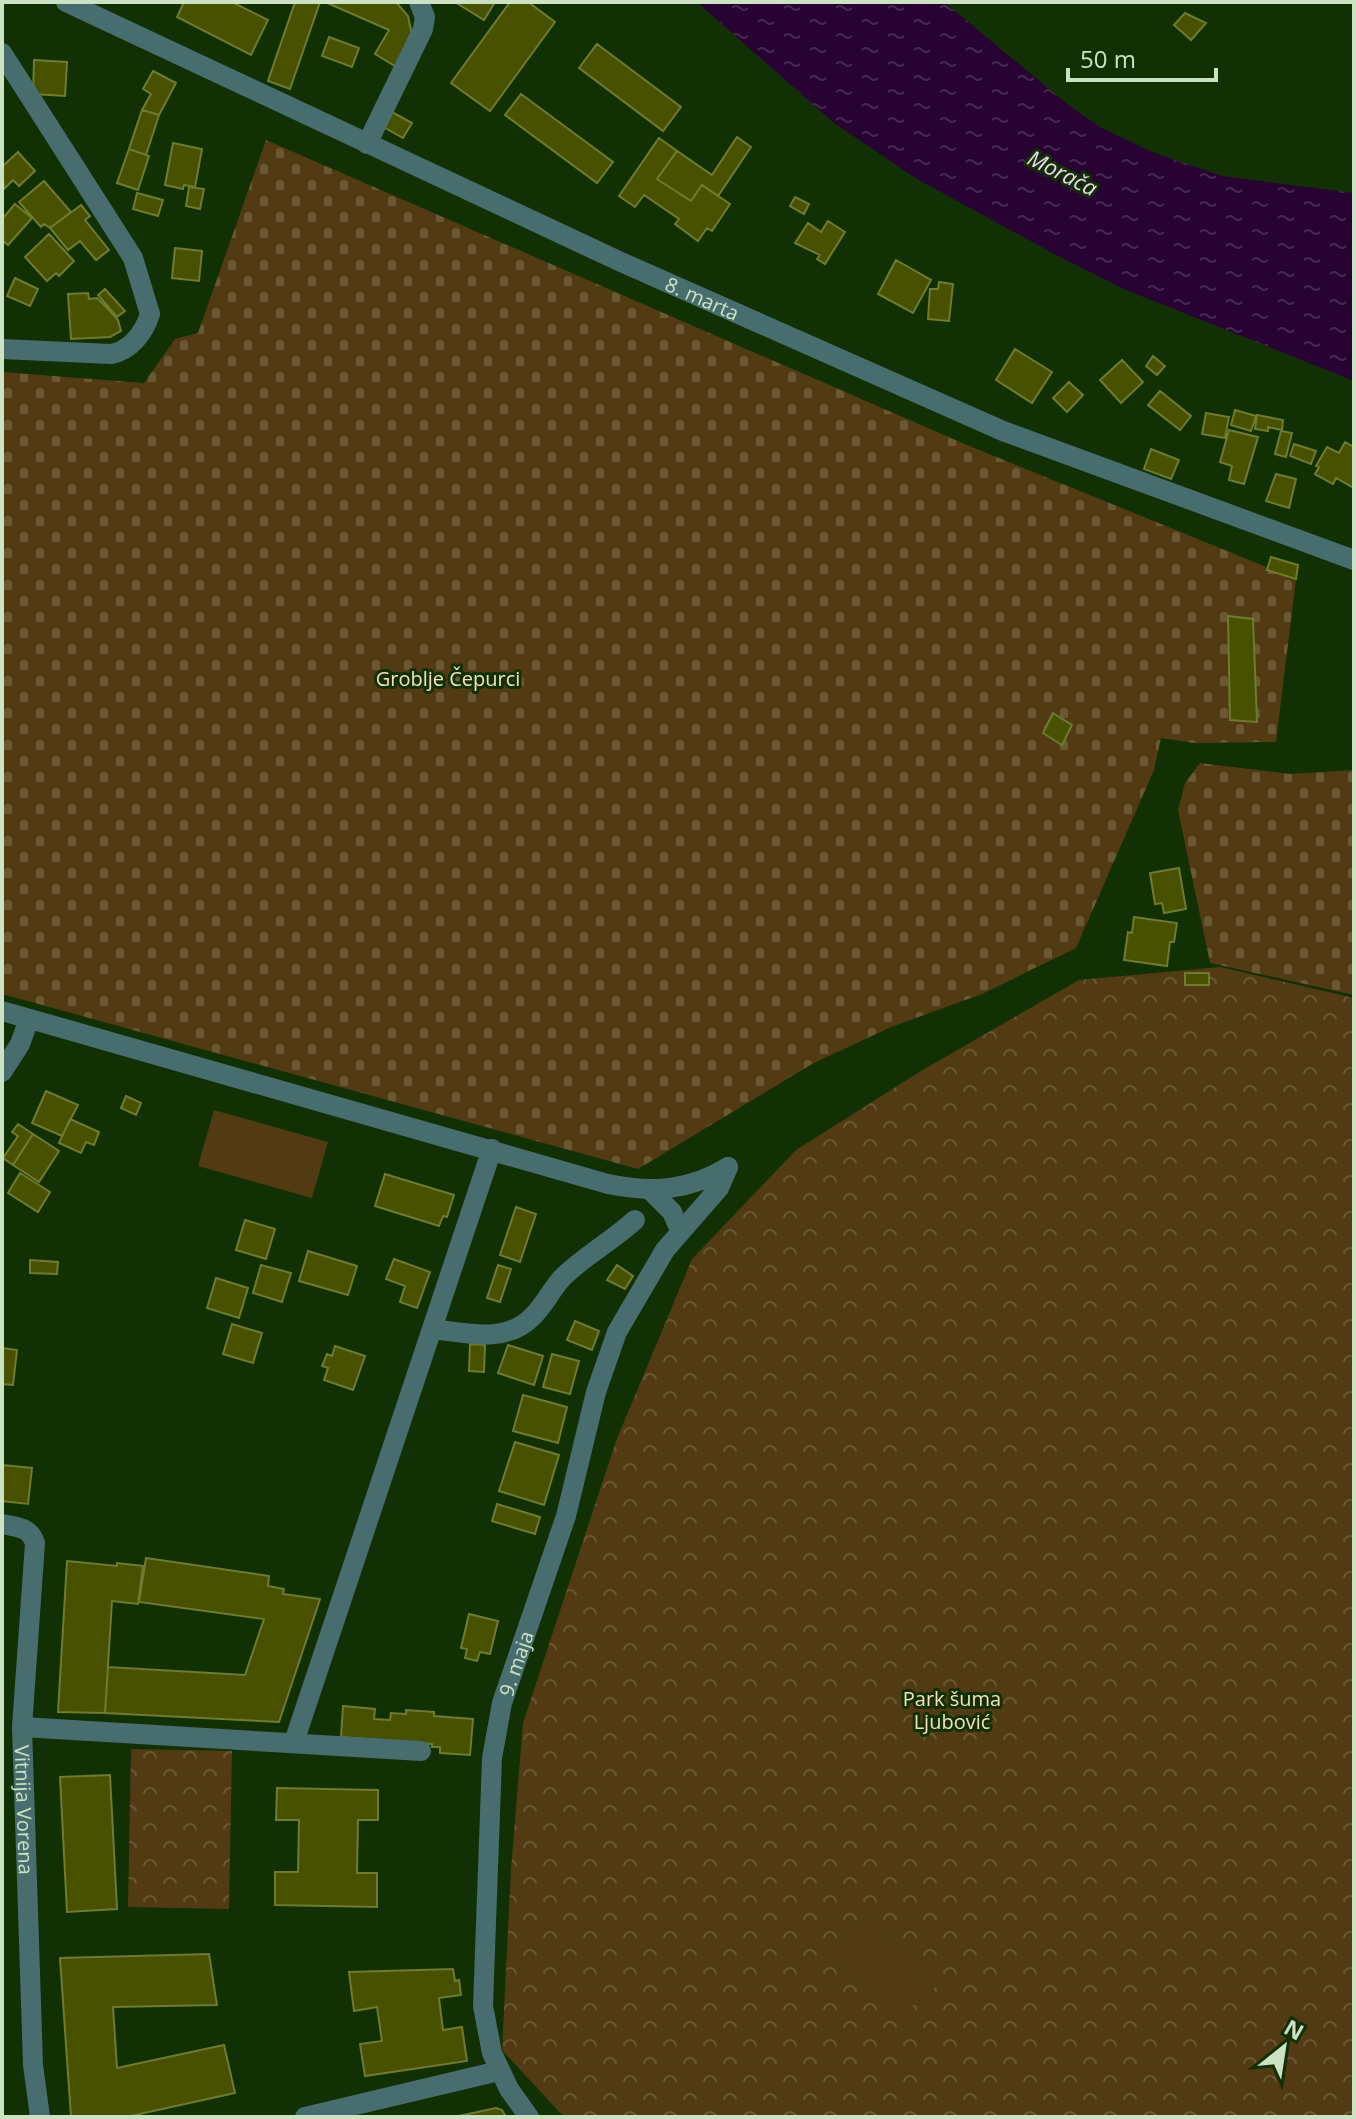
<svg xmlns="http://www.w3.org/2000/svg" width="1356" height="2119" viewBox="0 0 1356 2119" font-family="'Open Sans',sans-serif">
  <defs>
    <pattern id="cemetery-stones" width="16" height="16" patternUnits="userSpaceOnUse" patternTransform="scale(2)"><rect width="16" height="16" fill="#523b13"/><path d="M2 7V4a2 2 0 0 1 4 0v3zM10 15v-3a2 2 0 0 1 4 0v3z" fill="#6a5734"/></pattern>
    <pattern id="park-crowns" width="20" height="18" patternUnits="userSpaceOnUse" patternTransform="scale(2)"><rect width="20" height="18" fill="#523b13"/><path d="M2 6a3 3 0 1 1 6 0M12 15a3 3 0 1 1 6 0" fill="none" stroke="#6a5734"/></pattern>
    <pattern id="water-ripples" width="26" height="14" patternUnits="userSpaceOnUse" patternTransform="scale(2)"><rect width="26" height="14" fill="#290234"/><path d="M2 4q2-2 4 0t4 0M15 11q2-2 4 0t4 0" fill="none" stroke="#472750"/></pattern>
  </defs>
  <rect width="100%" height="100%" fill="#113003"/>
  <path fill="url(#cemetery-stones)" d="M266 140 967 445 1296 579 1276 742 1194 743 1161 738 1154 770 1076 948 982 994 891 1027 812 1064 638 1169 2 994V372L144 383 175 339 198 333Z
    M1200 763 1291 774 1354 770V995L1210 963 1178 810 1185 783Z"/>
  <path fill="url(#park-crowns)" d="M1220 967 1354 998V2117H564L502 2050 511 1869 523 1723 616 1441 692 1259 796 1150 921 1071 1079 980Z
    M131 1749 232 1751 229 1909 128 1907Z"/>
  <path fill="#523b13" d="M214 1110 328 1142 312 1198 198 1166Z
    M871 1913 935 1987 893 2022 830 1948Z"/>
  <path fill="url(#water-ripples)" d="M697 2H944L1066 103 1100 127 1152 152 1222 176 1354 193V381L1126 290 1058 256 917 179 834 123Z"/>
  <path fill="#475100" stroke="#6e7b30" stroke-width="2" d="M184 2H232L268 20 251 55 177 17Z
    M295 2H320L290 89 268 81Z
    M325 2H396L408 16 412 35 395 66 375 54 389 30Z
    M455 2H495L484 20Z
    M510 2H528L555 22 490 111 451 83Z
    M1185 13 1206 23 1191 40 1174 25Z
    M329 37 359 48 352 67 322 56Z
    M597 44 681 107 663 131 579 68Z
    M34 60 67 62 65 96 33 94Z
    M153 71 176 83 159 115 142 110 151 94 143 89Z
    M521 94 613 162 597 183 505 115Z
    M142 110 159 115 146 155 129 149Z
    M388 110 412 123 403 138 380 125Z
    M737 137 751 147 718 196 702 185 691 201 657 179 677 151 712 175Z
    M659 138 677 151 657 179 691 201 702 185 730 204 712 231 707 228 698 241 675 224 679 219 644 195 635 207 619 196Z
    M173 143 202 149 195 187 184 185 183 189 165 185Z
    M129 149 149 156 138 190 117 183Z
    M18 152 35 171 19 186 13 180 4 189 2 167Z
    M44 181 71 212 50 228 44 224 41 227 19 202Z
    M189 187 204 189 200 209 186 206Z
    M137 193 163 200 158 216 133 209Z
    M795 197 809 204 804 214 790 206Z
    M15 204 32 218 8 245 2 240V219Z
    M81 205 90 216 85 220 109 250 96 260 80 241 68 250 50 228Z
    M828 221 845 232 825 264 817 259 820 255 795 243 808 223 821 232Z
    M49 234 74 261 59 276 56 273 47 281 25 257Z
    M175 248 202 251 199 281 172 278Z
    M896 260 931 280 913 313 878 294Z
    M15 278 38 289 30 306 7 296Z
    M939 282 953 284 949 321 928 319 930 289H938Z
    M105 289 125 311 117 317 98 295Z
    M88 293 89 299 97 298 108 309 118 320 121 331 110 337 71 339 68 294Z
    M1015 349 1052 372 1032 403 996 380Z
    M1153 356 1165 366 1157 375 1146 366Z
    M1122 360 1143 382 1121 403 1100 380Z
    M1069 382 1083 395 1067 412 1053 398Z
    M1160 391 1191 416 1180 430 1148 405Z
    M1235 410 1256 416 1251 431 1231 425Z
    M1206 413 1229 417 1225 438 1202 434Z
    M1257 415 1283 420 1282 430 1268 427V431L1255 429Z
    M1229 430 1258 437 1244 484 1229 480 1232 466 1220 462Z
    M1281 431 1292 433 1286 457 1275 454Z
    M1345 442 1354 447V488L1336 478 1333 484 1315 474 1319 467 1316 466 1327 447 1339 453Z
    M1294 444 1316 451 1311 464 1290 456Z
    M1151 449 1179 460 1171 479 1144 469Z
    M1276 474 1296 479 1289 508 1266 501Z
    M1271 557 1298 565 1296 579 1267 570Z
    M1228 616 1253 619 1257 722 1230 720Z
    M1053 713 1072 725 1062 745 1043 733Z
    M1179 868 1186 909 1164 913 1162 903 1155 904 1150 873Z
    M1134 917 1177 923 1174 942H1170L1167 966 1124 960 1128 932 1132 933Z
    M1185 973H1209V985H1185Z
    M46 1091 78 1105 62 1136 32 1123Z
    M126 1096 141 1103 136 1115 121 1108Z
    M70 1119 99 1132 94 1145 86 1142 81 1153 59 1143Z
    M18 1124 33 1134 13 1165 3 1158 18 1136 12 1132Z
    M33 1134 59 1151 39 1182 13 1165Z
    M20 1173 50 1192 38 1212 8 1193Z
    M385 1174 454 1195 447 1217 443 1216 439 1226 375 1206Z
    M516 1207 536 1214 520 1262 500 1255Z
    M245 1220 275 1229 266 1259 236 1250Z
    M308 1251 357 1266 348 1295 299 1281Z
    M394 1259 430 1272 417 1308 400 1302 405 1286 386 1279Z
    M30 1260 58 1262 57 1274 30 1273Z
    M261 1265 291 1273 282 1302 253 1293Z
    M498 1265 511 1269 500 1302 487 1298Z
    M617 1265 633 1276 625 1289 607 1280Z
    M216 1278 248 1288 239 1318 207 1308Z
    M575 1321 599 1331 592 1350 567 1340Z
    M232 1324 262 1333 253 1363 223 1354Z
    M470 1344 485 1345 484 1372 469 1371Z
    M508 1345 543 1356 534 1385 498 1373Z
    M335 1346 365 1356 353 1390 324 1380 328 1368 322 1366 327 1354 332 1356Z
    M2 1348 17 1350 13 1385 2 1384Z
    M552 1354 579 1361 570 1394 543 1387Z
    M523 1395 567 1407 558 1443 513 1431Z
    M515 1442 559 1455 544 1505 499 1491Z
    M2 1465 32 1468 28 1504 2 1501Z
    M497 1504 540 1517 535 1534 492 1521Z
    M146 1558 269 1576 268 1586 284 1589 283 1594 320 1599 279 1722 105 1713 108 1667 245 1675 264 1619 139 1602Z
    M67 1561 117 1566V1563L143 1566 138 1604 112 1601 105 1713 58 1712Z
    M469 1614 498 1621 490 1654 480 1652 477 1661 465 1658 467 1649 461 1648Z
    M343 1706 375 1709 374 1719 390 1720 391 1713 406 1714V1710L434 1712V1716L473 1719 470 1755 440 1753V1747H432V1744L341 1737Z
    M110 1775 117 1909 67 1912 60 1777Z
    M277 1788 378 1790V1820H358L357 1873H377V1907L275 1905V1872H298L299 1820H276Z
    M209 1954 217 2005 113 2007 117 2068 224 2045 235 2093 126 2117H71L60 1958Z
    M453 1969 455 1981 459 1980 461 1995 439 1998 443 2030 462 2027 467 2061 365 2076 360 2044 382 2041 377 2007 354 2011 349 1972Z
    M496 2108 502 2110 506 2117H454Z"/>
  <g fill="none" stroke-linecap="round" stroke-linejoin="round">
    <g stroke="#476d6e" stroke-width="20">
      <path id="s1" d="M66 2 621 262 1003 431 1354 560"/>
      <path d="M2 53 133 258 150 314C144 333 130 351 111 354L2 349"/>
      <path d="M367 144 423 29 425 17 419 2"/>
      <path d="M2 1011 608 1184C652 1193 689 1191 728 1167"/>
      <path d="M2 1072 20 1044 29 1019"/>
      <path d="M650 1190 672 1212 680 1230"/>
      <path d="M432 1329C465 1333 506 1344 532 1317 544 1306 551 1290 562 1278 584 1256 612 1241 635 1220"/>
      <path id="s2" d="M2 1524C17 1527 30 1527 35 1543L22 1727 33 2065 40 2117"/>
      <path d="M22 1727 421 1751"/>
      <path d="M294 1742 492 1149"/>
      <path d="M305 2117 499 2071"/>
      <path id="s3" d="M529 2117 509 2089 492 2053 483 2006 492 1758 502 1703 566 1516 596 1392 617 1332 665 1250 719 1188 728 1167"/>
    </g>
  </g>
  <g text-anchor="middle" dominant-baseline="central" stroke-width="6" stroke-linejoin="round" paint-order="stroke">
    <g font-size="20" fill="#cbe3c3" stroke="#113003">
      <text stroke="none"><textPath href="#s1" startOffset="702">8. marta</textPath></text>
      <text stroke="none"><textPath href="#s3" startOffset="468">9. maja</textPath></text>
      <text stroke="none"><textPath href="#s2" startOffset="308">Vitnija Vorena</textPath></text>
    </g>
    <g font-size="20" fill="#f6e0be" stroke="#113003">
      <text x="448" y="678">Groblje Čepurci</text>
      <text x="952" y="1698">Park šuma<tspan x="952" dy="23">Ljubović</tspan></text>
    </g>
    <g font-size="22" font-style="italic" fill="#efd7f7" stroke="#113003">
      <text transform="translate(1063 172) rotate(27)">Morača</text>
    </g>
  </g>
  <rect width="1356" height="2119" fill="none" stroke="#cbe3c3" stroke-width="8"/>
  <g transform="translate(1284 2047) rotate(30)" stroke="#113003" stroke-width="6" paint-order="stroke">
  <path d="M0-6L14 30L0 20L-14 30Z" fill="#cbe3c3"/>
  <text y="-12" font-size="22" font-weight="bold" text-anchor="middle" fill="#cbe3c3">N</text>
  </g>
  <path d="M1068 68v12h148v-12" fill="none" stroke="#cbe3c3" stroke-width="4"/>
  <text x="1080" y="68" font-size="24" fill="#cbe3c3" stroke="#113003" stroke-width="6" paint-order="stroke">50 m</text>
</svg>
